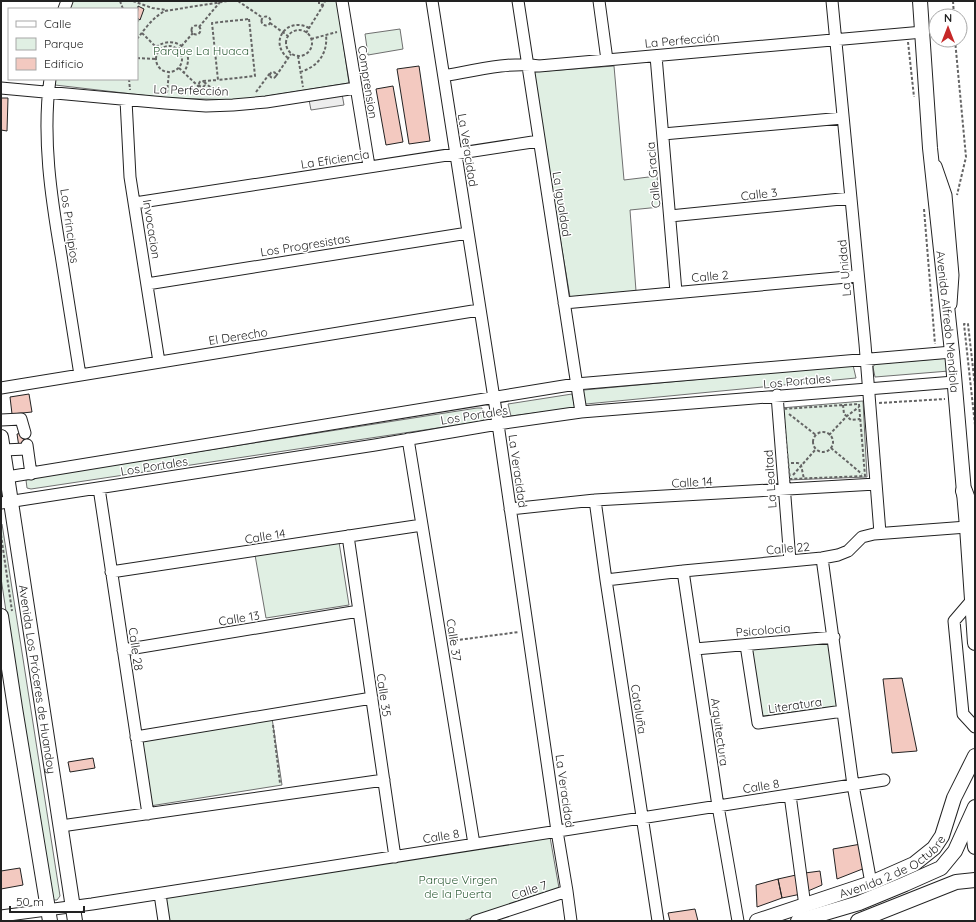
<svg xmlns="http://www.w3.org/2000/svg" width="976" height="922" viewBox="0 0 976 922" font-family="Quicksand,sans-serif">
  <rect width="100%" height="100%" fill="#fff"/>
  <path fill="#e0efe3" stroke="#6f6f6f" d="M70 1H337L349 83 242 100 167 98 55 85 53 79H137V9H67Z
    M400 29 403 49 368 55 365 34Z
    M614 66 624 180 657 176 660 207 630 210 636 291 570 297 532 72Z
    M947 358 949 371 875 377 873 367 875 364Z
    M853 365 856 378 586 404 583 402 580 392 584 390Z
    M572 394 575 408 511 416 508 404Z
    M863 401 867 477 788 480 781 408Z
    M477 408H482L484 421 31 489 27 488 26 480 30 478Z
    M1 524H2L60 896 57 900H52L49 897 1 578Z
    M339 542 349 605 266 618 255 555Z
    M831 640 840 709 760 719 749 647Z
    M272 718 282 785 150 806 140 742Z
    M550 837 559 888 463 921H169L165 896Z"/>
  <path fill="#ededed" stroke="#6f6f6f" d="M342 94 344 105 311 110 309 100Z"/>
  <path fill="#f3c9c0" stroke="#222" d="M138 6 144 9 140 20 137 18Z
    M419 66 430 141 409 144 397 69Z
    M393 86 403 142 386 145 376 89Z
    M1 98H8L7 131 1 130Z
    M29 394 32 412 12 414 10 397Z
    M27 432 29 445 19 447 17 434Z
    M902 678 917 751 892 753 883 679Z
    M93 758 95 768 70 772 68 762Z
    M861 844 865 868 837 879 833 849Z
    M20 868 23 885 1 889V871Z
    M820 871 822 885 808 891 805 873Z
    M796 875 801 894 782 898 778 879Z
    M778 879 782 898 757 907 756 885Z
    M695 909 698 921H670L668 913Z"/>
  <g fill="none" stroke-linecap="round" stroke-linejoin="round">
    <g stroke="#222" stroke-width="13">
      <path id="minor" d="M342 1 369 166
        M432 1 498 424 557 831 567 891 571 921
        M518 1 581 412
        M599 1 607 60
        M832 1 865 344 880 533
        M64 9 67 1
        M656 56 676 292
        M444 76C472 71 511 61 539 66L923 32
        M50 79C42 137 51 197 61 255 67 295 74 335 80 375
        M1 88 165 103 206 106 233 105 266 102 356 88
        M126 100 130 177 159 362
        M663 134 843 118
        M936 166 946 195 953 275 951 304
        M135 203 539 141
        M670 216 851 198
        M147 284 468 233
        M564 303 858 276
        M1 388 479 310
        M777 395 790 561
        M1 420 21 419 25 433
        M408 439 474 844
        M27 445 31 474
        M3 450 27 449
        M1 478 576 384 952 352
        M99 488 148 814
        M595 500 606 580 658 921
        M1 503 375 445 498 424 581 412 954 382
        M510 509 595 500 876 484
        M348 536 395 857
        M822 558 853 785 871 883
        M683 571 718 806 738 921
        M111 572 422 525
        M606 580 683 571 822 558 838 555 848 551 862 537 874 534 967 527
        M972 600 954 621 963 714 975 727
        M746 645 758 723 843 711
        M695 649 834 637
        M123 650 359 611
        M136 737 372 698
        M790 795 805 906
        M61 826 384 780
        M160 894 164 921
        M1 916 92 904 884 780
        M476 921 567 891"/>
    </g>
    <g stroke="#222" stroke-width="16">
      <g id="major">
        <path id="s1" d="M920 1 930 148 952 352 967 527 975 643"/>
        <path id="s2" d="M1 437 75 921"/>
        <path d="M1 616 15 708 50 921"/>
        <path d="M974 816 973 831 975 847"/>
        <path id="s3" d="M757 921 871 883 914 864 934 848 942 836 954 798 975 756"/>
        <path d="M798 921 859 903 905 884 941 868 955 851 975 807"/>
        <path d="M858 921 956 882 975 880"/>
      </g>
    </g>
    <g stroke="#222" stroke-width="18">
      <path id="highway" d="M964 491 975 521"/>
    </g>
    <path stroke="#646464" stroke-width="2" stroke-dasharray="3 2" stroke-linecap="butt" d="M120 1 123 9
      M133 1 152 8 167 10
      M238 1 263 18
      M319 1V4L322 5 324 4 325 1
      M953 1 954 16
      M261.5 21a4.5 4.5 0 1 1 9 0a4.5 4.5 0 1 1-9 0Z
      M249 19 255 76 218 80 212 23Z
      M137 22 138 20
      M270 23 288 36
      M191.5 30a4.5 4.5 0 1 1 9 0a4.5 4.5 0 1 1-9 0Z
      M199 27 220 2
      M286 43a13 13 0 1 1 26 0a13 13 0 1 1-26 0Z
      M142 33 160 51
      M306 33 324 4
      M137 39C145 29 153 17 165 11L228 1
      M311 39 337 32
      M955 40 966 157 957 195
      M908 42 914 97
      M156 59a13 13 0 1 1 26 0a13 13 0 1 1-26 0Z
      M156 47C176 33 197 52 184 72
      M178 50 193 33
      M298 56 303 87
      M137 58 157 59
      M288 58C268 42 287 16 309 28
      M179 68 199 87
      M270 75a3 3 0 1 1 6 0a3 3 0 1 1-6 0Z
      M300 72C318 67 328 53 326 35
      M276 76 291 54
      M129 79 130 90
      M199 84a3 3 0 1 1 6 0a3 3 0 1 1-6 0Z
      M203 81 218 80
      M204 82 220 95
      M256 92 270 73
      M167 93 169 72
      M924 209 935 344
      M975 386 968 324H964L975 425
      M879 403 945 399
      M859 404 865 476 790 479 782 409Z
      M843 405 844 414 851 420 860 419
      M789 414 816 435
      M813 442a10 10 0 1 1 20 0a10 10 0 1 1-20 0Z
      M829 435 847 416 859 407
      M831 448 862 474
      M791 463H798L801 465 804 479
      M793 475 816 449
      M1 535 12 611
      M450 641 519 632
      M273 725 280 783"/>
    <use href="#minor" stroke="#fff" stroke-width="11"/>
    <use href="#major" stroke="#fff" stroke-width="14"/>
    <use href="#highway" stroke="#fff" stroke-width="16"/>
  </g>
  <g text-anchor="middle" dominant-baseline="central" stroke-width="3" stroke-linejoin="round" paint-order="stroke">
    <g font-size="12" fill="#222" stroke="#fff">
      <text transform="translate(682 40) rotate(-5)">La Perfección</text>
      <text transform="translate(368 82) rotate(81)">Comprension</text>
      <text transform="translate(191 90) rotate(2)">La Perfección</text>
      <text transform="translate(468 150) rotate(81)">La Veracidad</text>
      <text transform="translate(335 159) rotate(-9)">La Eficiencia</text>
      <text transform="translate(653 175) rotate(-95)">Calle Gracia</text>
      <text transform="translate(759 194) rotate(-6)">Calle 3</text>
      <text transform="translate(562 204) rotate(81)">La Igualdad</text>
      <text transform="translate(70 226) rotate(82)">Los Principios</text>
      <text transform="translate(152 229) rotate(81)">Invocacion</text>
      <text transform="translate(305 245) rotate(-9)">Los Progresistas</text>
      <text transform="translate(844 268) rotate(-95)">La Unidad</text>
      <text transform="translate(710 276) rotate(-5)">Calle 2</text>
      <text stroke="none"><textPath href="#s1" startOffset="322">Avenida Alfredo Mendiola</textPath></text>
      <text transform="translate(238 336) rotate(-9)">El Derecho</text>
      <text transform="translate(797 381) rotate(-5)">Los Portales</text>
      <text transform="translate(474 415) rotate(-9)">Los Portales</text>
      <text transform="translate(154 466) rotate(-9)">Los Portales</text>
      <text transform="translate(518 471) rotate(82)">La Veracidad</text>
      <text transform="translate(770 479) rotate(-94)">La Lealtad</text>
      <text transform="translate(692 482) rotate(-3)">Calle 14</text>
      <text transform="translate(265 536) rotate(-9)">Calle 14</text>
      <text transform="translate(788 548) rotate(-5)">Calle 22</text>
      <text transform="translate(239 618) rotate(-9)">Calle 13</text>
      <text transform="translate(763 630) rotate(-5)">Psicolocia</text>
      <text transform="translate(454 640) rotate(81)">Calle 37</text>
      <text transform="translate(136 649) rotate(82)">Calle 28</text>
      <text stroke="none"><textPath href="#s2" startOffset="245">Avenida Los Próceres de Huandoy</textPath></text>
      <text transform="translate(384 695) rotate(82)">Calle 35</text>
      <text transform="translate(795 705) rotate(-8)">Literatura</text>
      <text transform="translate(639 709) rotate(81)">Cataluña</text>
      <text transform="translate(720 732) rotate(82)">Arquitectura</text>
      <text transform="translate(761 786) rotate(-9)">Calle 8</text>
      <text transform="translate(565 791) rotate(82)">La Veracidad</text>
      <text transform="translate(441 836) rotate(-9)">Calle 8</text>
      <text stroke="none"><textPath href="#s3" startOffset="147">Avenida 2 de Octubre</textPath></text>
      <text transform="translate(529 890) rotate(-18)">Calle 7</text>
    </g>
    <g font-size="12" fill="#2f5e38" stroke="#fff">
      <text x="201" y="50">Parque La Huaca</text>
      <text x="458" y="879">Parque Virgen<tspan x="458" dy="14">de la Puerta</tspan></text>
    </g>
  </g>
  <rect width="976" height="922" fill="none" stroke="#222222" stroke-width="4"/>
  <rect x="8" y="8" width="130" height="72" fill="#ffffff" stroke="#a7a7a7"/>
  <rect x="16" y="21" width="20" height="6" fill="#ffffff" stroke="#a7a7a7"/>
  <text x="44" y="28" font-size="12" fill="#222222">Calle</text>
  <rect x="16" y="38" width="20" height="12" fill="#e0efe3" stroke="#a7a7a7"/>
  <text x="44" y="48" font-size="12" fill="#222222">Parque</text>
  <rect x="16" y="58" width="20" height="12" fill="#f3c9c0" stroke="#a7a7a7"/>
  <text x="44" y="68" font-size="12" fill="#222222">Edificio</text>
  <g transform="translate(948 28)"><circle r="19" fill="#ffffff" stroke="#a7a7a7"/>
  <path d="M0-3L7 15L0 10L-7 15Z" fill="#c62828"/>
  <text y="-6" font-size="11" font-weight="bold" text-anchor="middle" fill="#222222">N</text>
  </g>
  <path d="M10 906v6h74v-6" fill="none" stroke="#222222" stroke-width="2"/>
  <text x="16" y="906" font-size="12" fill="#222222" stroke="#ffffff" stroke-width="3" paint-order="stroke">50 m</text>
</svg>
